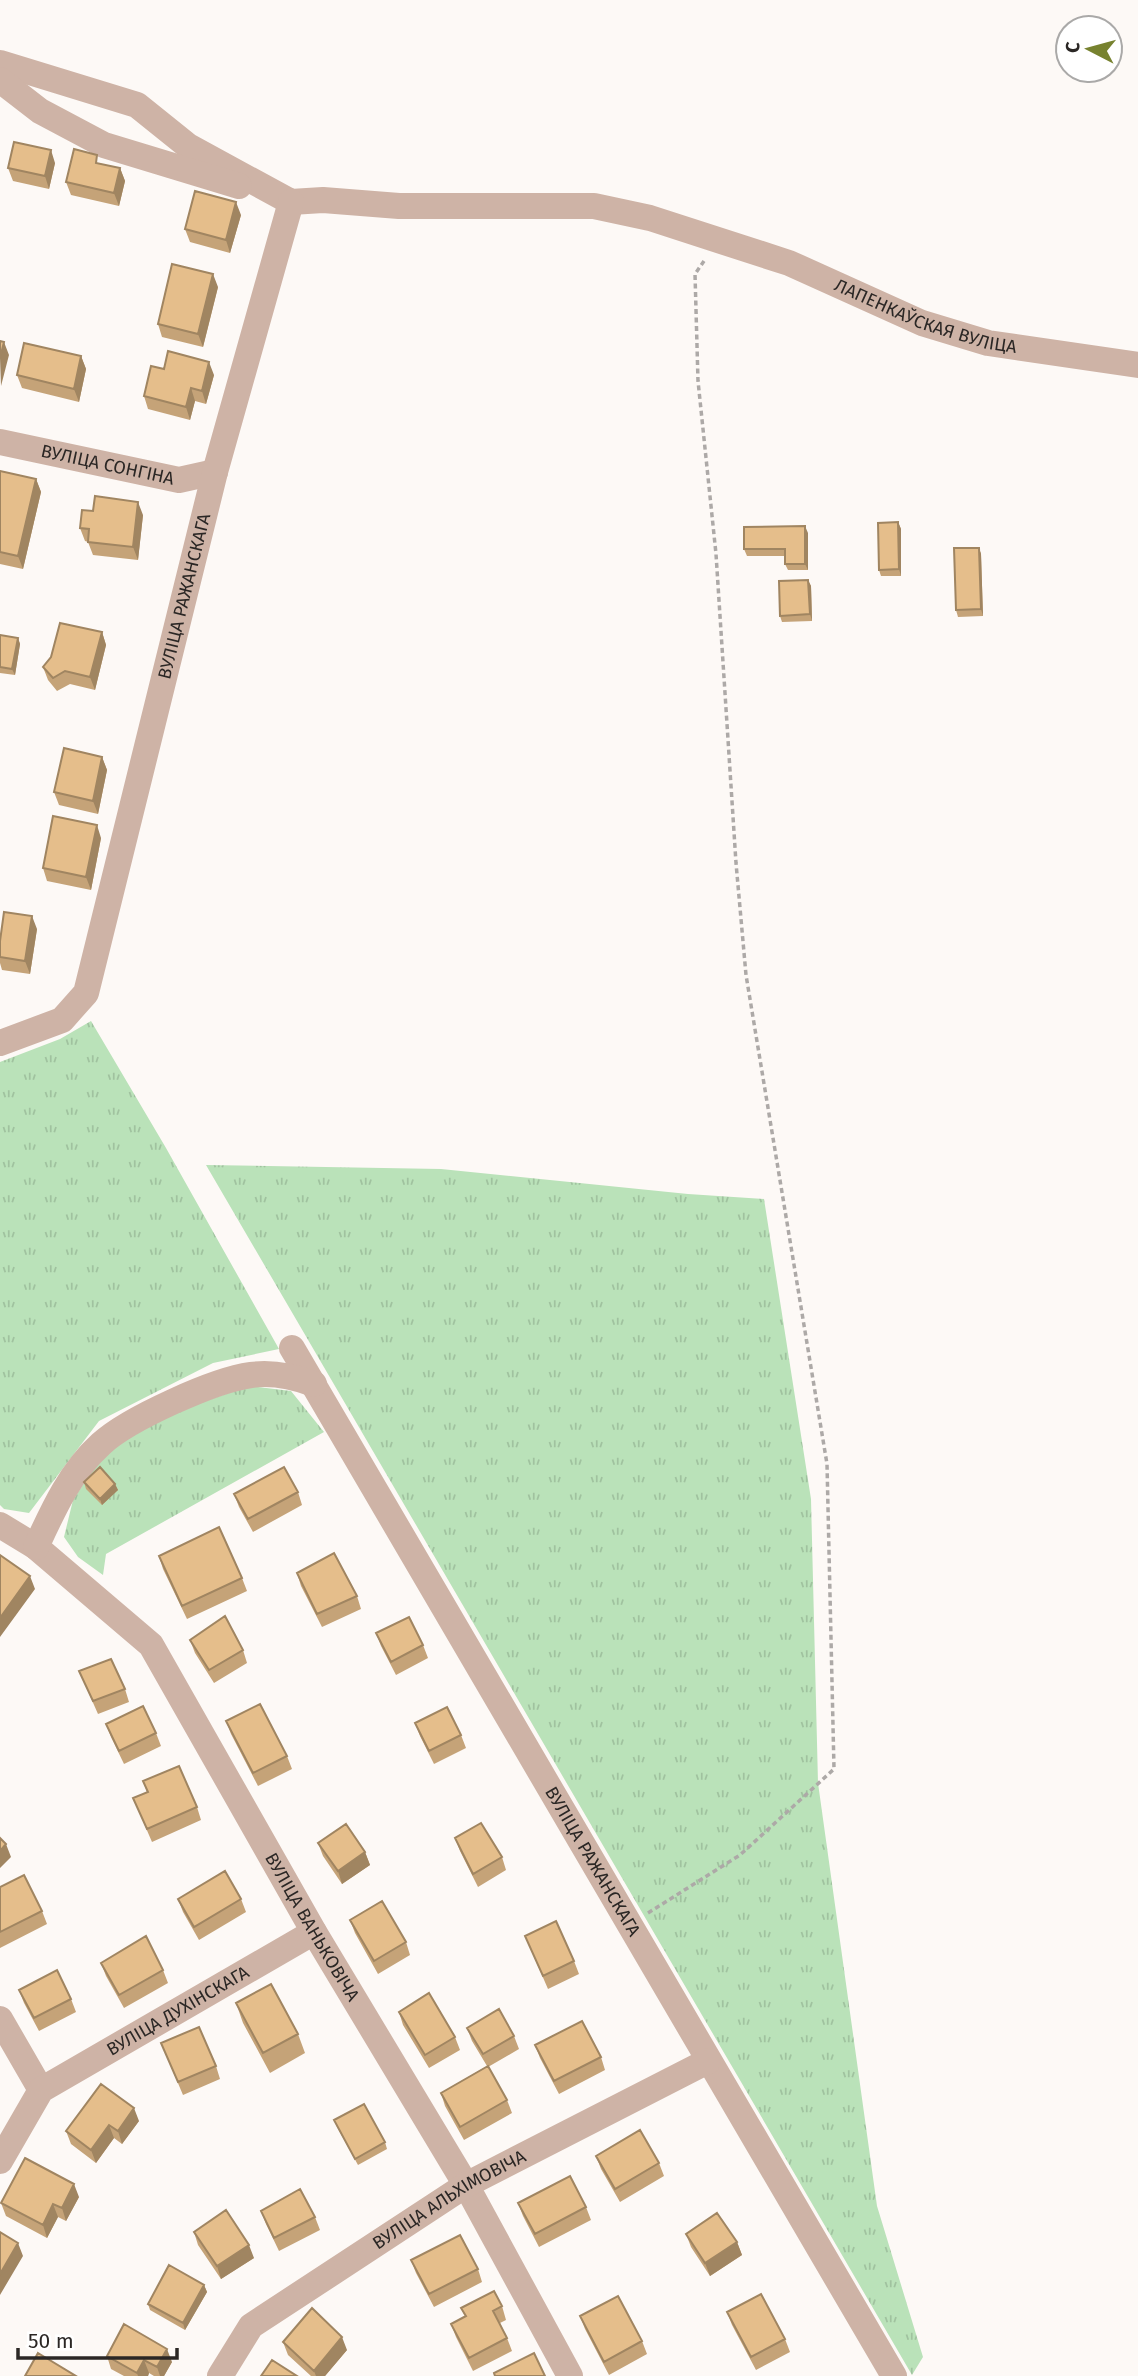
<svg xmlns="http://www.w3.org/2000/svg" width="1138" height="2376" viewBox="0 0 1138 2376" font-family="'Fira Sans',sans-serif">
  <defs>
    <pattern id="grass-tufts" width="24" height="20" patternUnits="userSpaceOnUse" patternTransform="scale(1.75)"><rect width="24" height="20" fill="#bae2b9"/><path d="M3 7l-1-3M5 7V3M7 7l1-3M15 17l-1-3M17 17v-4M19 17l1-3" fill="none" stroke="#a0c29f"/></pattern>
  </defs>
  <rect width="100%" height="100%" fill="#fdf9f6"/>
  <path fill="url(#grass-tufts)" d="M91 1021 166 1148 279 1349 213 1363 99 1421 29 1513 4 1509 0 1505V1062L60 1039Z
    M206 1165 441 1169 688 1194 764 1199 811 1499 818 1783 877 2206 923 2357 912 2375Z
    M249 1386 291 1391 324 1432 106 1554 103 1575 78 1557 64 1537 73 1500 105 1451 159 1417Z"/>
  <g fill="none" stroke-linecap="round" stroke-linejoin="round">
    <path stroke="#ada9a7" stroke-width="3.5" stroke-dasharray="5 3.5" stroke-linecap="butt" d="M648 1913 740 1855 834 1769 827 1464 746 975 736 863 716 554 698 381 695 274 704 261"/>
    <g stroke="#ceb3a6" stroke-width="26">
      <path id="s1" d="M0 63 137 105 188 146 291 202 323 200 399 206H594L650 218 789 263 922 323 988 343 1138 365"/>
      <path d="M0 80 40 111 104 145 239 186"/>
      <path id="s2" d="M0 442 179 480 215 472"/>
      <path id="s3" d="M0 1043 62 1020 86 993 215 472 291 202"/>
      <path id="s4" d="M292 1348 894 2376"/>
      <path id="s5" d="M0 1525 36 1547 151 1645 314 1932 466 2185 570 2376"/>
      <path d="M36 1547C53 1510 70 1472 101 1444 128 1419 214 1380 251 1375 272 1372 295 1377 314 1384"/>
      <path d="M0 2019 41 2090"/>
      <path id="s6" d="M0 2161 41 2090 314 1932"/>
      <path id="s7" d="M220 2376 251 2326 466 2185 708 2061"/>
    </g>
  </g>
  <path fill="#c5a378" d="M55 163 49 189 13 181 8 168Z
    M120 168 125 181 119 206 71 195 66 182Z
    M241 215 230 253 190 242 185 229Z
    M218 287 203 347 162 337 158 324Z
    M81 356 86 369 79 402 22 388 17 375Z
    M164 369 214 375 206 404 195 401 190 420 148 409 144 396Z
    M0 471 36 479 41 492 23 569 0 564Z
    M143 515 138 560 93 555 88 542 85 541 80 528Z
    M898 522 901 529V576H881L879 570Z
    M808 533V570H788L785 564V556H747L744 549Z
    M979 548 981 554 983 616 958 617 956 610Z
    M808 580 811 586 812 621 782 622 780 616Z
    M102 632 106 645 95 690 70 684 57 691 48 680 43 667 51 657Z
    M0 635 18 638 20 644 15 675 0 673Z
    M102 757 107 770 98 814 59 805 54 792Z
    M101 838 91 890 47 881 43 868Z
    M37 929 30 974 2 970 0 963V941Z
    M84 1482 115 1484 118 1490 102 1505 86 1489Z
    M298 1492 302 1505 253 1532 239 1507 234 1494Z
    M159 1556 242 1578 247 1591 187 1619 163 1569Z
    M297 1573 357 1596 361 1609 322 1627 301 1586Z
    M376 1633 423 1645 428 1658 396 1675 381 1646Z
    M190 1640 243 1650 247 1663 214 1683 195 1653Z
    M79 1671 125 1689 129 1702 98 1714Z
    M226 1721 287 1756 292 1769 258 1786 231 1734Z
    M415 1723 461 1735 466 1748 434 1764 420 1736Z
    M106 1724 156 1733 161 1746 124 1764 111 1737Z
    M143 1781 197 1807 201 1820 152 1842 133 1798 147 1792Z
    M455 1838 502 1857 506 1870 478 1887 460 1851Z
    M318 1843 365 1852 370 1865 342 1884 323 1856Z
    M0 1887 42 1911 47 1924 0 1948Z
    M178 1899H241L246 1912 199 1940 183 1912Z
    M350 1920 406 1942 410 1955 378 1974 355 1933Z
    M525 1936 574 1961 579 1974 548 1989Z
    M101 1963 163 1970 168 1983 124 2008 106 1976Z
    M19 1990 71 1999 76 2012 39 2031 24 2003Z
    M236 2003 298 2034 305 2053 270 2073 243 2023Z
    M399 2012 455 2037 460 2050 429 2068 403 2025Z
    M467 2028 514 2036 519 2049 488 2067 507 2100 512 2113 464 2140 445 2106 441 2093 487 2066 472 2041Z
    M161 2043 216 2066 220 2079 183 2095Z
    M535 2045 601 2057 605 2070 559 2094 540 2058Z
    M334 2120 385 2142 387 2149 358 2165 337 2127Z
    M139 2121 122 2144 114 2138 96 2163 71 2144 66 2131Z
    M596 2156 659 2163 664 2176 620 2202 601 2169Z
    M79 2197 66 2221 58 2217 47 2238 6 2216 1 2203Z
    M518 2203 586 2207 591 2220 539 2247 523 2216Z
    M261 2211 315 2217 320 2230 279 2251 266 2224Z
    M194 2232 254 2258 221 2279 198 2245Z
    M686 2234 737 2242 742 2255 710 2276 691 2247Z
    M411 2260 478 2269 482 2282 434 2307 416 2273Z
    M204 2285 207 2292 185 2330 150 2310 148 2304Z
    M502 2306 506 2320 500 2323 507 2338 512 2351 473 2371 456 2337 451 2324 465 2317 461 2308Z
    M727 2312 785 2339 790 2352 756 2370 732 2325Z
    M580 2316 642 2341 647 2354 609 2375 585 2329Z
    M283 2342 347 2350 325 2376H311L288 2355Z
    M107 2356 172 2362 164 2376H154L149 2373 148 2376H124L111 2369Z"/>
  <path fill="#a08561" d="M51 150 55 163 49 189 45 176Z
    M120 168 125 181 119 206 114 193Z
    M236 202 241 215 230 253 226 240Z
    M213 274 218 287 203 347 198 334Z
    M4 342 9 355 1 386 0 358Z
    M81 356 86 369 79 402 74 389Z
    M209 362 214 375 206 404 202 391Z
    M191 388 195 401 190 420 186 407Z
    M36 479 41 492 23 569 18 556Z
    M138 502 143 515 138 560 133 547Z
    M898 522 901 529V576L899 569Z
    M805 526 808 533V570L805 564Z
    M979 548 981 554 983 616 981 609Z
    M808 580 811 586 812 621 810 614Z
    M102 632 106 645 95 690 90 677Z
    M18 638 20 644 15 675 12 669Z
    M102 757 107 770 98 814 93 801Z
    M97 825 101 838 91 890 86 877Z
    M32 916 37 929 30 974 25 961Z
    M115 1484 118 1490 102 1505 100 1499Z
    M30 1576 35 1589 0 1637V1618Z
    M6 1844 11 1857 0 1868V1851Z
    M365 1852 370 1865 342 1884 338 1871Z
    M134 2108 139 2121 122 2144 118 2131Z
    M109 2125 114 2138 96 2163 91 2150Z
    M74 2184 79 2197 66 2221 62 2208Z
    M53 2204 58 2217 47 2238 43 2225Z
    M737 2242 742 2255 710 2276 705 2263Z
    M18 2243 23 2256 0 2295V2274Z
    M249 2245 254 2258 221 2279 217 2266Z
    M204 2285 207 2292 185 2330 183 2323Z
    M342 2337 347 2350 325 2376H316L314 2371Z
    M167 2349 172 2362 164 2376H160L157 2367Z
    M144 2360 149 2373 148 2376H138L137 2373Z"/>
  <path fill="#e5be8b" stroke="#a08561" stroke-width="2" d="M14 142 51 150 45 176 8 168Z
    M74 149 97 155 96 163 120 168 114 193 66 182Z
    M195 191 236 202 226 240 185 229Z
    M172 264 213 274 198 334 158 324Z
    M0 341 4 342 0 358Z
    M24 343 81 356 74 389 17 375Z
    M168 351 209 362 202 391 191 388 186 407 144 396 151 366 164 369Z
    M0 471 36 479 18 556 0 552Z
    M95 496 138 502 133 547 88 542 89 529 80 528 82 510 93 511Z
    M898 522 899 569 879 570 878 523Z
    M805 526V564H785V549H744V527Z
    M954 548H979L981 609 956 610Z
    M808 580 810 614 780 616 779 581Z
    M60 623 102 632 90 677 65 671 53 678 43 667 51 657Z
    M0 635 18 638 12 669 0 667Z
    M64 748 102 757 93 801 54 792Z
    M53 816 97 825 86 877 43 868Z
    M4 912 32 916 25 961 0 957V941Z
    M100 1467 115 1484 100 1499 84 1482Z
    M284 1467 298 1492 248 1519 234 1494Z
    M219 1527 242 1578 182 1606 159 1556Z
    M334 1553 357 1596 317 1614 297 1573Z
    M0 1555 30 1576 0 1618Z
    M225 1616 243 1650 209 1670 190 1640Z
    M409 1617 423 1645 391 1662 376 1633Z
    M111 1659 125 1689 93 1701 79 1671Z
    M260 1704 287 1756 253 1773 226 1721Z
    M143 1706 156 1733 119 1751 106 1724Z
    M447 1707 461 1735 429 1751 415 1723Z
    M179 1766 197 1807 147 1829 133 1798 148 1792 143 1781Z
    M481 1823 502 1857 473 1874 455 1838Z
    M346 1824 365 1852 338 1871 318 1843Z
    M0 1838 6 1844 0 1851Z
    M225 1871 241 1899 194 1927 178 1899Z
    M24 1875 42 1911 0 1932V1887Z
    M382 1901 406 1942 374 1961 350 1920Z
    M556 1921 574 1961 543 1976 525 1936Z
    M146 1936 163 1970 119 1995 101 1963Z
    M57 1970 71 1999 34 2018 19 1990Z
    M271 1984 298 2034 263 2053 236 2003Z
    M429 1993 455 2037 425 2055 399 2012Z
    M499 2009 514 2036 483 2054 467 2028Z
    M582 2021 601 2057 554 2081 535 2045Z
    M199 2027 216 2066 178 2082 161 2043Z
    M488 2066 507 2100 460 2127 441 2093Z
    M101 2084 134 2108 118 2131 109 2125 91 2150 66 2131Z
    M364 2104 385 2142 355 2159 334 2120Z
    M640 2130 659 2163 615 2189 596 2156Z
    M25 2158 74 2184 62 2208 53 2204 43 2225 1 2203Z
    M570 2176 586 2207 535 2234 518 2203Z
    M300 2189 315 2217 274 2238 261 2211Z
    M226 2210 249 2245 217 2266 194 2232Z
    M717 2213 737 2242 705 2263 686 2234Z
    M0 2232 18 2243 0 2274Z
    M460 2235 478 2269 429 2294 411 2260Z
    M169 2265 204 2285 183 2323 148 2304Z
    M494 2291 502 2306 493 2311 507 2338 469 2358 451 2324 466 2316 461 2308Z
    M761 2294 785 2339 751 2357 727 2312Z
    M618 2296 642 2341 604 2362 580 2316Z
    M312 2308 342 2337 314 2371 283 2342Z
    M124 2324 167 2349 157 2367 144 2360 137 2373 107 2356Z
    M38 2353 76 2376H25Z
    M534 2353 545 2376H495L494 2373Z
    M272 2360 297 2376H261Z"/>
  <g text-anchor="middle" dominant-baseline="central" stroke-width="7" stroke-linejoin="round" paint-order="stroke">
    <g font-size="18" fill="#2b2725" stroke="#fff">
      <text stroke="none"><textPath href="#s1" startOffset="980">ЛАПЕНКАЎСКАЯ ВУЛІЦА</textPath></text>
      <text stroke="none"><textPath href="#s2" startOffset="110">ВУЛІЦА СОНГІНА</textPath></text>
      <text stroke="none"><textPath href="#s3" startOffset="511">ВУЛІЦА РАЖАНСКАГА</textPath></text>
      <text stroke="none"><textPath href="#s4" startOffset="595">ВУЛІЦА РАЖАНСКАГА</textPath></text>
      <text stroke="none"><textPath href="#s5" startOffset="518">ВУЛІЦА ВАНЬКОВІЧА</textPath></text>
      <text stroke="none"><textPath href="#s6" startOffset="240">ВУЛІЦА ДУХІНСКАГА</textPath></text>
      <text stroke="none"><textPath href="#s7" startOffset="294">ВУЛІЦА АЛЬХІМОВІЧА</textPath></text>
    </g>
  </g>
  <g transform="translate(1089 49) rotate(276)"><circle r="33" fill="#ffffff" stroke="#aaa9a8" stroke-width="2"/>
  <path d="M0-5L12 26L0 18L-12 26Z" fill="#77822f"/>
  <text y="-10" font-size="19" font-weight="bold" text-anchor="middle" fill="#2b2725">С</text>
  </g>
  <path d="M18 2348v10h159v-10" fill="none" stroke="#2b2725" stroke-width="3.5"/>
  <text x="28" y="2348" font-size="21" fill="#2b2725" stroke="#ffffff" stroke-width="5" paint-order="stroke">50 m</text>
</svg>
